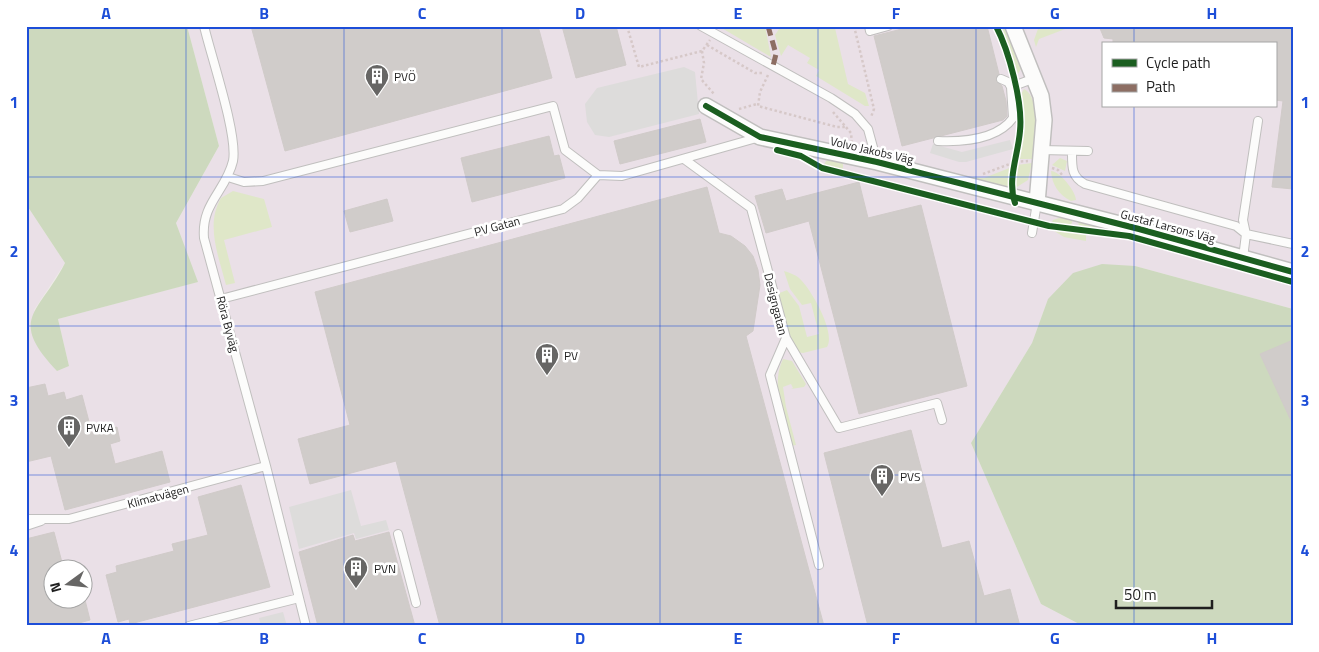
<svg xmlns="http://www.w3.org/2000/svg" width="1319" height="652" viewBox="0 0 1319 652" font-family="'Titillium Web',sans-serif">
  <rect width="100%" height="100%" fill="#edeae7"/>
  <path fill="#eae0e7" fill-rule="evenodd" d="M187 26H1293V309L1135 266 1048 299 1032 343 971 443 1041 604 1083 626H26V204L65 263 34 310 69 366 58 319 197 282 176 223 219 146ZM1103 44H1275V106H1103ZM52 570H82V600H52Z"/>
  <path fill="#dfe7c8" d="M765 26 771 57 720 27V26Z
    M781 26H842L835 28 848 84 865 93 869 106H865L816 76 819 70 807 63 810 58 788 45 781 56 775 35Z
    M999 26H1004L1017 51 1022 67 1018 74 1014 75 1013 63Z
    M1039 26H1073L1039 39 1036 47 1034 40Z
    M1024 89C1042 98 1034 143 1032 159H1019L1024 123 1020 96Z
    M1060 158 1067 161 1065 171 1052 165Z
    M829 160 843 163V169L824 165 826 161Z
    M1032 163 1028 180 1015 188 1017 165Z
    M1012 167 1008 188 954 175 984 178Z
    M1051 171C1060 171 1076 192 1076 200L1071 201C1059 195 1052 185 1051 171Z
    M233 191 264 199 272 227 224 240 235 283 226 285C219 257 205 225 221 198Z
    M1062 217 1073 220 1070 227 1051 223 1053 220Z
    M1078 222 1111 229 1112 231 1080 229Z
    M1051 229 1086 235V241L1064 237Z
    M784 271C790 273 797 275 801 280 812 291 836 333 827 347L803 353 797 352 789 337 777 294 787 290 799 306 807 337 819 334 811 303 802 305 790 289Z
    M783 359 792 361 806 384 804 387 791 389 793 388 791 384 783 387 786 407 796 445 791 446C784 420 770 385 783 359Z"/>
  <path fill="#cdd9be" d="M26 26H187L219 146 176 223 198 282 58 319 69 366 57 371C7 318 39 314 65 263L26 204Z
    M1102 264 1135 266 1293 309V626H1083L1041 604 971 443 1032 343 1048 299 1073 273Z"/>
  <path fill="#dddcdb" d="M684 67 695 72 699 114 609 137 595 135 587 122 585 104 597 88Z
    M1010 140 1013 149 966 162H959L930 153 933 144 962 152Z
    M351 490 361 526 386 520 389 530 356 539 354 533 299 549 289 507Z
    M283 612 287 626H261L259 618Z"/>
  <path fill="#d0ccca" stroke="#d0cbc9" d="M251 26H538L552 78 285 151Z
    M562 26H616L626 65 576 78Z
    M914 26H987L999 74 996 80 1002 86 1006 101 1007 116 1003 120 902 146 874 36Z
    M1099 26H1293V189L1272 187 1283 101 1275 100V44H1113V39L1104 38Z
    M700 119 706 142 620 164 614 141Z
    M549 136 554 156 559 155 565 178 472 202 461 158Z
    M859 182 868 218 921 205 967 386 859 414 809 221 766 233 755 196 782 189 786 201Z
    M707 187 719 233 731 236 745 246 753 256 758 270 760 285 753 331 746 336 824 626H440L396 461 310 484 298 439 350 425 315 292Z
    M387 199 393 221 350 232 344 211Z
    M1293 340V425L1260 354Z
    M45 384 48 396 64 392 66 400 82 395 92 433 117 427 120 441 110 444 115 464 162 451 170 482 65 510 51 456 26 462V388Z
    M911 430 942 548 969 541 984 596 1010 589 1020 626H868L824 453Z
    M241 485 270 587 130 624 129 619 118 622 106 575 117 572 116 566 174 551 172 544 208 535 198 497Z
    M54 532 64 570H52V600H85L90 620 68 626H26V539Z
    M389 532 415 626H318L299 552 353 535 355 541Z"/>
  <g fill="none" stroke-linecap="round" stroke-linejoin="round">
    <g stroke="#c0bfbe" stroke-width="10">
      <path id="service" d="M204 26C211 56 238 135 233 161 226 191 201 203 204 238L266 466 306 626
        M701 26 831 98 855 114 868 129 877 162
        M869 26 870 31 888 26
        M1001 79 1008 82 1011 87
        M938 141C963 142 997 140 1013 118L1011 87 1035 78
        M1041 150 1088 151
        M1072 151C1072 166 1071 177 1085 184L1236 226 1246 234 1293 244
        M684 159 751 208 786 338 770 375 819 565
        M228 177 244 182 263 181 553 106 565 150 598 175
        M1032 233 1037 203
        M1243 258 1246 234 1243 220 1258 121
        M221 299 563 209 578 198 598 175 622 176 760 137
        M786 338 839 428 937 403 942 420
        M26 519H69L266 466
        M26 526 41 521
        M398 534 416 603
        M189 626 299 598"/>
    </g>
    <g stroke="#c0bfbe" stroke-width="18">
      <path id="minor" d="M1013 26 1041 96 1044 120 1037 203
        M706 106 760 137 877 162 1139 229 1293 272"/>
    </g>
    <path stroke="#d6c8c8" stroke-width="2.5" stroke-dasharray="2.5 2.5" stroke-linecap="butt" d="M627 26 639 67 702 51 710 40
      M854 26 874 109 871 117
      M707 45 755 73H763
      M702 51 704 63 701 79 714 94
      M768 75 760 92 758 106 837 127H847
      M739 109 757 104
      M833 112 851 133 852 144
      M1052 168 1058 170 1063 176
      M983 174 1015 162 1028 161"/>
    <use href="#service" stroke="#fcfcfb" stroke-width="8"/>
    <use href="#minor" stroke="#fcfcfb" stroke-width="15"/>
    <path stroke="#8d6e63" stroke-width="5" stroke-dasharray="10 5" stroke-linecap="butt" d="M768 26 776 54 773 66"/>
    <g stroke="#fff" stroke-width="9">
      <path id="cycleway" d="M996 26C1009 51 1023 103 1020 131 1018 156 1007 179 1015 203
        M706 106 760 137 877 162 1139 229 1293 272
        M777 150 801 156 822 168 1049 226 1129 236 1293 282"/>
    </g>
    <use href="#cycleway" stroke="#1b5e20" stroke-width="6"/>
  </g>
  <path fill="none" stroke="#1d4ed8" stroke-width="1" stroke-opacity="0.55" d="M186 26V626M344 26V626M502 26V626M660 26V626M818 26V626M976 26V626M1134 26V44M1134 106V626M26 177H1293M26 326H1293M26 475H1293"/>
  <defs>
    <g id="building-pin" transform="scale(1.25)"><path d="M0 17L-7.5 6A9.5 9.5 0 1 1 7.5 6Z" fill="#676665" stroke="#fff"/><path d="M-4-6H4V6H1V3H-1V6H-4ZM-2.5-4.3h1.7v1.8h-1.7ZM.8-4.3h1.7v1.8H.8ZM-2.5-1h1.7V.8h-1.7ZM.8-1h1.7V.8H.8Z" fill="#fff"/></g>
  </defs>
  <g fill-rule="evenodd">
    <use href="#building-pin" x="377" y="76"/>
    <use href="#building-pin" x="547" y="355"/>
    <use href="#building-pin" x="69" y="427"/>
    <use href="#building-pin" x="882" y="476"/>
    <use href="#building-pin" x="356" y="568"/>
  </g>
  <g text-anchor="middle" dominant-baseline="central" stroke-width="5" stroke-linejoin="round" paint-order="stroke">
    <g font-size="12" fill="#1f1f1f" stroke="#fff" text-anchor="start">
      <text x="394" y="76">PVÖ</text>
      <text x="564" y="355">PV</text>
      <text x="86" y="427">PVKA</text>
      <text x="900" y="476">PVS</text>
      <text x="374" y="568">PVN</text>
    </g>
    <g font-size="12" fill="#1f1f1f" stroke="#fff">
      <text transform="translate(872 150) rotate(13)">Volvo Jakobs Väg</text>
      <text transform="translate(497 226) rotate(-15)">PV Gatan</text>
      <text transform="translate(1168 226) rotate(15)">Gustaf Larsons Väg</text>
      <text transform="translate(776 304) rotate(76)">Designgatan</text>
      <text transform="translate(228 324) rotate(75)">Röra Byväg</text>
      <text transform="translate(158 496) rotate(-15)">Klimatvägen</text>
    </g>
  </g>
  <rect width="1319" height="652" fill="none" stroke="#ffffff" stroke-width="55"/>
  <rect x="1102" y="42" width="175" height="65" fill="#ffffff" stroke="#a5a5a5"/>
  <rect x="1112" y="59" width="25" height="8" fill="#1b5e20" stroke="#a5a5a5"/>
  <text x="1146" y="68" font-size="15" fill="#1f1f1f">Cycle path</text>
  <rect x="1112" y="84" width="25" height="8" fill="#8d6e63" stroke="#a5a5a5"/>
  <text x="1146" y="92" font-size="15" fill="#1f1f1f">Path</text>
  <g transform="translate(68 584) rotate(255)"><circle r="24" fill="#ffffff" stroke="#a5a5a5"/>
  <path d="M0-4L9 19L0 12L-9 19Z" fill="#676665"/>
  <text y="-8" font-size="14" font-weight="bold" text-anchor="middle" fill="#1f1f1f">N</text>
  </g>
  <path d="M1116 600v8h96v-8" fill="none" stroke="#1f1f1f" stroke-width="2.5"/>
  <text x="1124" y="600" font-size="15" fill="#1f1f1f" stroke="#ffffff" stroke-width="4" paint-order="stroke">50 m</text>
  <rect x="28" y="28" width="1264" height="596" fill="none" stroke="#1d4ed8" stroke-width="2"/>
  <g font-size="16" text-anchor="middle" font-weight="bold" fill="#1d4ed8">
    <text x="106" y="19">A</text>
    <text x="264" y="19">B</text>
    <text x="422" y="19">C</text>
    <text x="580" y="19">D</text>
    <text x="738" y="19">E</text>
    <text x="896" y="19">F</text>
    <text x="1055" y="19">G</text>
    <text x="1212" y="19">H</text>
    <text x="14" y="108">1</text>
    <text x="1305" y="108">1</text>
    <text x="14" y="257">2</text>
    <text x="1305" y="257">2</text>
    <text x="14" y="406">3</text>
    <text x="1305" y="406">3</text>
    <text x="14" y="556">4</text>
    <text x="1305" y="556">4</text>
    <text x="106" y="644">A</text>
    <text x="264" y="644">B</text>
    <text x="422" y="644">C</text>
    <text x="580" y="644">D</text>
    <text x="738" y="644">E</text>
    <text x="896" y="644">F</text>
    <text x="1055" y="644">G</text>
    <text x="1212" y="644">H</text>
  </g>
</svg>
